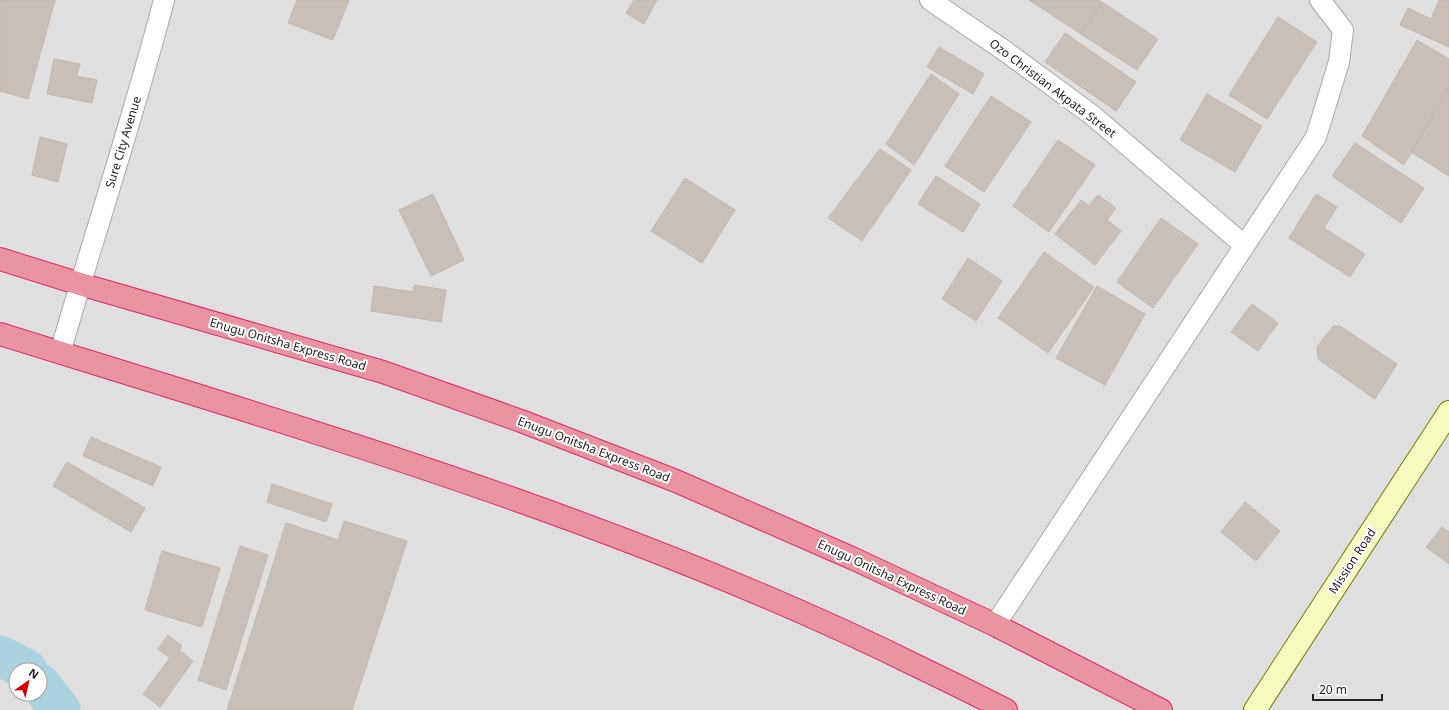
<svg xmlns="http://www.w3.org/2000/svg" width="1449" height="710" viewBox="0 0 1449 710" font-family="'Noto Sans',sans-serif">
  <rect width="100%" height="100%" fill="#f2efe9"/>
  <path fill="#e0dfdf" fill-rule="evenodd" d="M0 0H1449V710H0ZM16 670H40V694H16Z"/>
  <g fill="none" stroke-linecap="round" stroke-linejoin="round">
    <path stroke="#aad3df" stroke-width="41" d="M0 656 27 670
      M40 684 60 710"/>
  </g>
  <path fill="#c7bfb8" stroke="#c4b6ab" d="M0 0H55L28 99 0 91Z
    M297 0H349L333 40 288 23Z
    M634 0H657L644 24 626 13Z
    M1029 0H1098L1102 2 1081 34Z
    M1439 0H1449V47L1400 25 1408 8 1431 19Z
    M1102 2 1158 39 1137 70 1081 34Z
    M1278 17 1317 42 1267 119 1229 95Z
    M1065 33 1136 82 1116 111 1045 62Z
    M1417 40 1449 59V87L1404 165 1362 136Z
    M939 47 984 74 973 94 927 67Z
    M54 59 80 64 77 76 97 80 92 103 47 94Z
    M931 74 959 94 914 165 886 144Z
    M1449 87V176L1411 152Z
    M1207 94 1262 126 1235 172 1180 140Z
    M991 96 1031 122 984 192 945 166Z
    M40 137 67 144 58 182 32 175Z
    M1058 140 1095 165 1049 232 1013 206Z
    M1355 143 1424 188 1401 223 1332 176Z
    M880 149 911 170 862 241 828 218Z
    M936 176 980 204 963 232 918 204Z
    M685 178 735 210 702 263 651 231Z
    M433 194 464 260 431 276 399 210Z
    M1316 194 1337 207 1324 228 1365 254 1350 277 1289 238Z
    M1098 195 1116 208 1107 220 1121 231 1095 265 1055 234 1081 200 1089 206Z
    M1161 218 1198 244 1153 308 1117 282Z
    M1044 252 1094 287 1048 353 998 318Z
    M968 258 1002 281 976 321 942 299Z
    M414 285 446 290 441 322 371 311 374 286 413 292Z
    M1097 286 1145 314 1105 385 1056 358Z
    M1252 304 1278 323 1258 351 1231 332Z
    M1333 326H1340L1397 364 1375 399 1318 359 1317 347Z
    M91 437 161 467 153 486 83 456Z
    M67 462 145 508 131 532 53 486Z
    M272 484 332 504 326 522 267 502Z
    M1245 502 1280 531 1256 561 1221 532Z
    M344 521 407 541 352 710H227L286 523 338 540Z
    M1442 527 1449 532V564L1426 547Z
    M240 546 268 555 226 690 198 680Z
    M162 551 220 568 202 627 145 610Z
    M168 635 182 646 179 650 193 661 160 707 143 694 170 658 158 649Z"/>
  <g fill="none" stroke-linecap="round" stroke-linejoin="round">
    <g stroke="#a9a9a9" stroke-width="22">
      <path id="street" d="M930 0 1005 51 1092 115 1244 245
        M60 353C94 235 133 119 164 0
        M995 625 1316 137 1339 62 1343 30 1320 0"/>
    </g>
    <g stroke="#707d05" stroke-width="24">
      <path id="secondary" d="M1255 710 1449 412"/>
    </g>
    <g stroke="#dc2a67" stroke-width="24">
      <path id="highway" d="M0 259 80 284 383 372 521 421 676 481 854 559 995 625 1161 710
        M0 334C311 431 626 522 919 667 948 681 977 695 1006 710"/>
    </g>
    <use href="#street" stroke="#fff" stroke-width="20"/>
    <use href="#secondary" stroke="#f7fabf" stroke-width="22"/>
    <use href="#highway" stroke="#e892a2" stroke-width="22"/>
  </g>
  <g text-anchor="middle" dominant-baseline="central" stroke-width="4" stroke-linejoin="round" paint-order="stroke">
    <g font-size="12" fill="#222" stroke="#fff">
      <text transform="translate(1053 88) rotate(37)">Ozo Christian Akpata Street</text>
      <text transform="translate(123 142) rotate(-73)">Sure City Avenue</text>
      <text transform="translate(288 344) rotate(16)">Enugu Onitsha Express Road</text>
      <text transform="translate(594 449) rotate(21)">Enugu Onitsha Express Road</text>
      <text transform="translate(1352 561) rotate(-57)">Mission Road</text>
      <text transform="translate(892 577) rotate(25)">Enugu Onitsha Express Road</text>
    </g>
  </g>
  <g transform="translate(28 682) rotate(34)"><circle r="19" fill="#ffffff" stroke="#a7a7a7"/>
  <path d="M0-3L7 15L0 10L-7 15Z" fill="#d40000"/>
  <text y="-6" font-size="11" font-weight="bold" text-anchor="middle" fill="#222222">N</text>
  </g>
  <path d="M1313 694v6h69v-6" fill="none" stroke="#222222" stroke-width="2"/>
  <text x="1319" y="694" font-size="12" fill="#222222" stroke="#ffffff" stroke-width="3" paint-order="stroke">20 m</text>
</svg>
